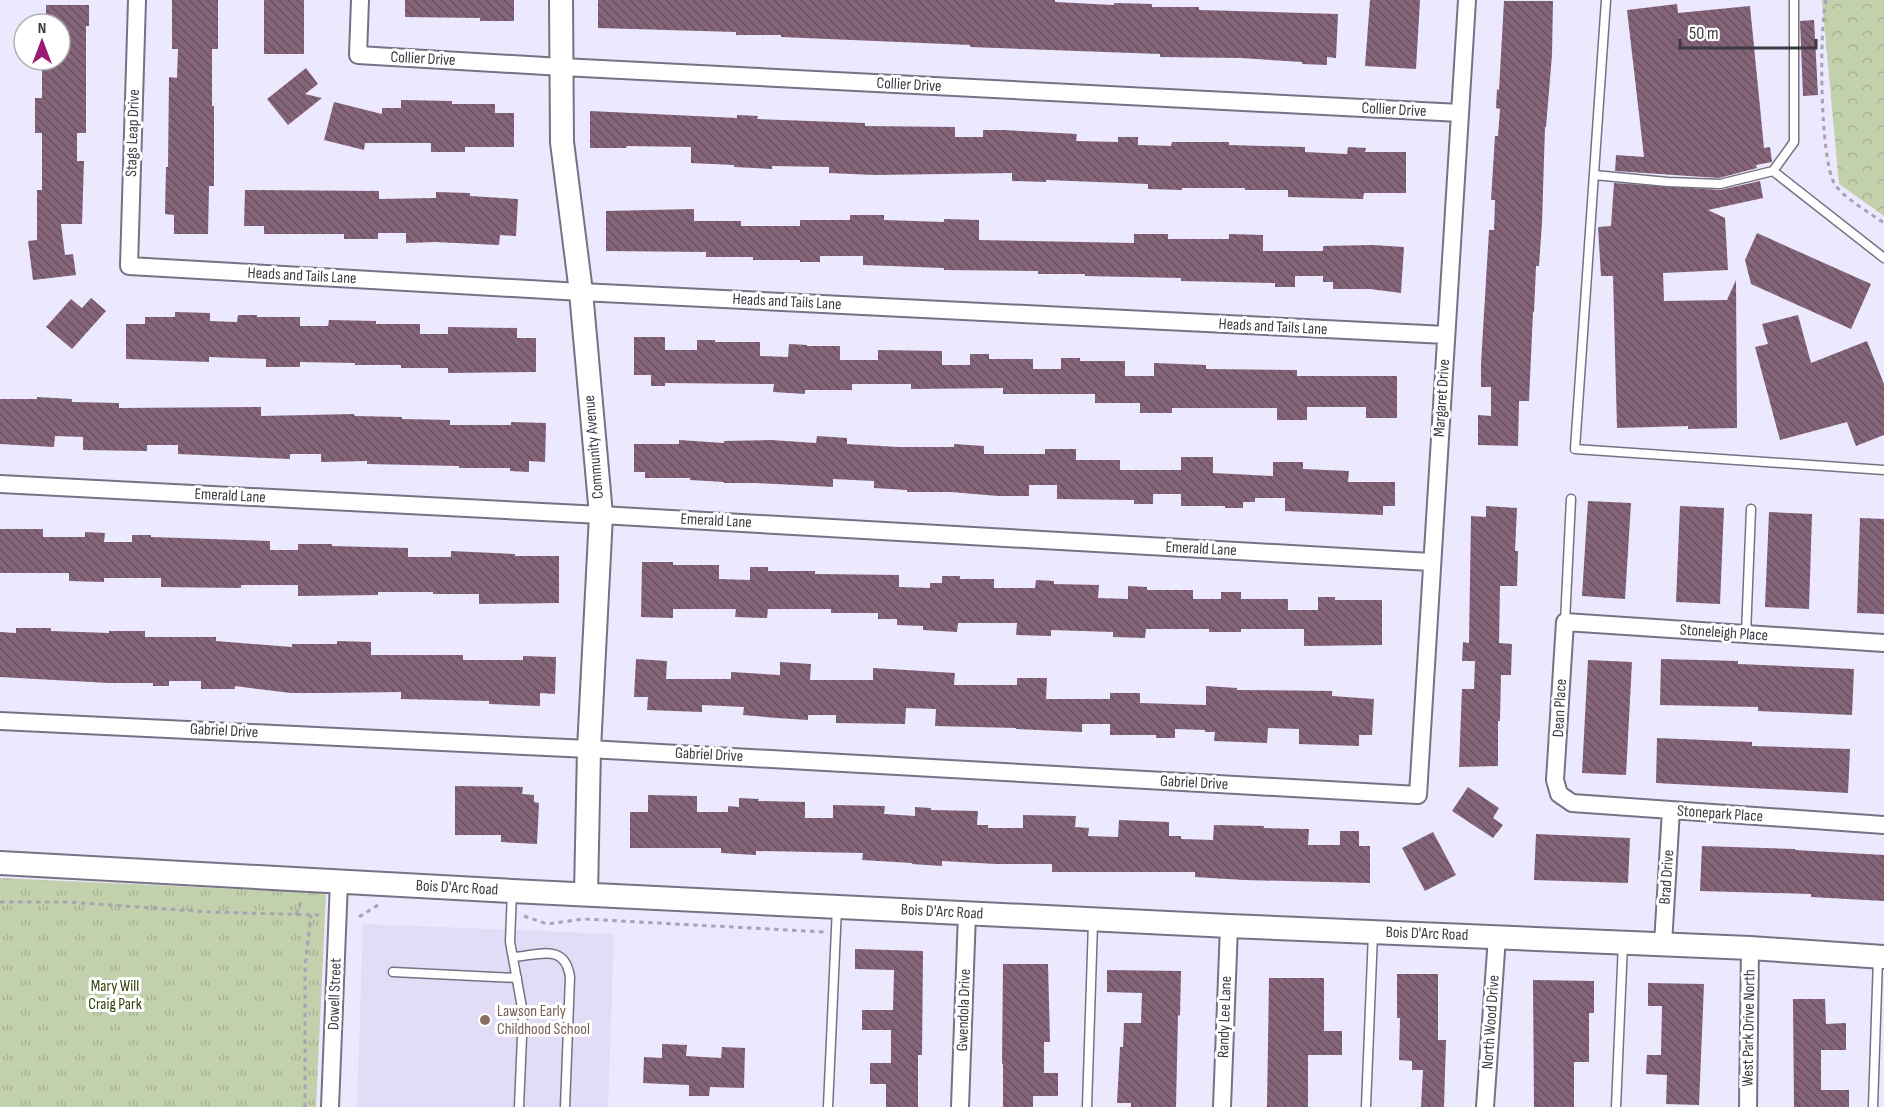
<svg xmlns="http://www.w3.org/2000/svg" width="1884" height="1107" viewBox="0 0 1884 1107" font-family="'Sofia Sans Condensed',sans-serif">
  <defs>
    <pattern id="forest-crowns" width="20" height="18" patternUnits="userSpaceOnUse" patternTransform="scale(1.5)"><rect width="20" height="18" fill="#c2d0ac"/><path d="M2 6a3 3 0 1 1 6 0M12 15a3 3 0 1 1 6 0" fill="none" stroke="#a8b395"/></pattern>
    <pattern id="park-tufts" width="24" height="20" patternUnits="userSpaceOnUse" patternTransform="scale(1.5)"><rect width="24" height="20" fill="#c2d0ac"/><path d="M3 7l-1-3M5 7V3M7 7l1-3M15 17l-1-3M17 17v-4M19 17l1-3" fill="none" stroke="#a8b395"/></pattern>
    <pattern id="building-back-hatch" width="6" height="6" patternUnits="userSpaceOnUse" patternTransform="scale(1.5)"><rect width="6" height="6" fill="#85657a"/><path d="M-1 5l2 2M0 0l6 6M5-1l2 2" fill="none" stroke="#685060"/></pattern>
  </defs>
  <rect width="100%" height="100%" fill="#ece8fd"/>
  <path fill="#e3dcf7" d="M363 924 614 934 608 1107H357Z"/>
  <path fill="url(#forest-crowns)" d="M1822 0H1884V216L1839 184Z"/>
  <path fill="url(#park-tufts)" d="M0 878 326 893 316 1107H0Z"/>
  <path fill="url(#building-back-hatch)" d="M172 0H218V49H212V106H214V186H209L208 234H174V215L165 214 166 167H168L169 77 177 78 178 49H172Z
    M264 0H304V54H264Z
    M405 0H514V21H480V18L405 17Z
    M598 0H1055V2L1114 5V3L1152 4V7H1199V10L1338 14 1336 58 1327 57V65L1302 64V62L1241 58 1160 57V54L970 47V45L781 37V35H736V32L598 28Z
    M1370 0H1420L1416 69 1365 66Z
    M1504 1H1553L1552 55 1546 127H1545L1542 223 1539 266H1536L1534 312H1533L1529 401H1519L1518 446 1478 445V415L1491 416V387H1481V364L1489 230H1494L1495 200H1491L1495 136H1498L1500 109 1496 108 1497 89 1499 90Z
    M1677 4 1678 13 1750 6 1764 148 1770 147 1772 162 1756 165 1757 168 1719 178 1615 171 1616 155 1644 157 1627 10Z
    M46 5H89V26H86V133H77V161H84L82 224H61L65 255 73 254 76 275 33 280 28 241 37 240V190H42V133H35V98H42V60H60V24H46Z
    M1814 20 1818 95 1803 96 1800 21Z
    M306 68 318 84 305 94 322 98 288 125 267 99Z
    M401 100 452 101V104H495V113H514V147H465V152H431V143H365L364 150 324 140 334 102 382 114V108H401Z
    M590 111 737 118V115L758 116 757 119 865 123V126L955 127V137H983V130H1003L1077 134 1076 141 1118 142V137H1138V145L1171 146 1172 142H1229V145L1305 147V152L1347 154 1348 147 1366 148 1365 152H1406V193H1364L1363 199 1288 197V190H1245V188H1182V190L1148 189V184L1046 180V182L1012 181V173L875 175 829 173V167L772 166V169L734 167V165L691 163V147L627 146 626 148H590Z
    M1760 181 1763 198 1708 210 1725 218 1728 270 1663 273 1664 301 1727 300 1736 280 1737 428 1688 429V426L1617 428 1613 276H1601L1598 227 1611 226 1614 183 1720 190Z
    M245 190 379 191V199L436 198V192L470 193V196L518 199 516 236 500 235 499 245 435 242 406 243V233H378V239H344V234H264V226H244Z
    M694 209V221H741V226H800V220H850V215H884V220L944 222V219L979 220V240L1134 243V234H1168V239H1229V234L1263 235V251H1323V246L1373 245 1404 247 1401 293 1370 289H1333V282H1323V276H1295V287H1275V283L1181 281V278L1085 276V274H1038V271L944 270V268L863 265V256H820V262H800V260H753V257H706V252L606 251V211Z
    M1757 233 1871 284 1851 329 1751 284 1745 260Z
    M91 298 106 311 72 349 46 327 71 299 82 308Z
    M175 312 210 313V321L237 322 238 315H257V317H300V326H328L329 320 376 321V324H420V334H448V327L517 328V338H536V372L448 373V368H401V365H355V363L300 362V367H266V359L209 357V362L126 359V324H145V317H175Z
    M1798 315 1811 363 1867 341 1884 384V435L1856 446 1847 422 1780 440 1755 347 1768 344 1762 324Z
    M634 337H665V350H697V340H715V342H760V356L788 357 789 344 807 345V346H840V360H878V350L942 351V365H970V354H989V359H1033V369H1061V358H1080V361H1125V376H1154V363L1206 365V369L1297 370V376H1397V418H1366V407H1307V420H1277V408H1172V413H1140V403H1095V394H1003V388L911 389V384H852V390H805V394L773 392 774 384 665 383V386H651V375H634Z
    M37 397 72 399V402L119 403V408L261 407V416L354 414 355 416 402 417V419L450 420V425H511V422L546 423 545 462 529 461V472L510 471V468H459V466L367 464V461L321 462V454H290V459L178 454V445H147V451L83 450V437L55 436 54 447 0 444V399H37Z
    M817 436 847 438V444L898 447H954V444L984 446V454H1045V449H1076V460H1120V470H1181V457H1213V473L1273 476V462H1303V469L1349 471 1348 482H1395V506H1383V515L1285 511V498H1255V502H1243V508H1225V506H1181V494H1153V504H1134V500L1057 499V485H1029V496H998L951 492H907V490L874 488V481L833 479V487L756 483H724V482L690 480V478H645V472H634V444H679V440L724 443V441L771 440 816 443Z
    M1588 501 1631 503 1625 599 1582 596Z
    M1486 506 1517 508 1515 551H1518L1517 586H1500L1499 643 1512 644 1511 675H1501L1500 721H1498V766L1459 767 1462 689H1474L1475 661H1462L1463 642 1469 643 1471 516 1486 517Z
    M1680 506 1724 508 1720 604 1676 602Z
    M1769 512 1812 514 1809 609 1765 607Z
    M1860 518 1884 519V614L1857 613Z
    M0 529H43V537H85V532L105 533 104 542H132V535H151V537L270 541V550H298V544H332V546L408 548V557H451V551L515 554V556H559V603L479 604V594H433V592H378V595L298 596V585H241V588L161 587V578H104V582L69 581V573H0Z
    M642 562H673V565H719V579L750 580V567H768V571H815V574L899 575V587L930 588V583H942V576H960V579H994V588H1035L1036 580 1054 581V584L1099 585 1098 598 1128 599V586L1147 587V590H1193V599H1221V592H1241V599H1288V610H1318V597H1335V600H1382V645L1304 646V629H1241V632H1209V629H1146L1145 638 1113 637V632L1051 630V636L1016 635 1017 623H958L957 632 923 630V626L897 625V619H878V613H831V609H768L767 618 735 617 736 609H673V618L641 617Z
    M16 628H51V631L109 633V631H145V637H216V641L292 647V644H337V641L371 642V655H463V660H523V656L556 657 555 694 540 693V706L489 704V701L401 699V692L326 693H291L235 686V689H201V681H169V686H153V683H109L0 677V632L16 633Z
    M636 659 667 661 666 679H731V672L780 675V662L811 664 810 680H873V668L955 673 954 685H1017V678H1047L1046 699H1110V693H1140V703L1206 705V686L1237 688V690L1332 691V696L1374 699 1372 735H1359V746L1299 744V729L1268 728 1267 743 1214 741 1215 732H1205V730L1175 729V738H1156V735H1110V724H1082V732L1016 729V728L935 726 936 709 906 708 905 724 836 723V715H808V720L777 718 743 715 744 707 702 705V712L647 710 648 697H634Z
    M1661 659 1738 661V664L1854 669 1852 715 1758 711V707L1660 705Z
    M1588 660 1632 662 1626 775 1582 773Z
    M1657 738 1752 742V746L1850 749 1848 793 1656 783Z
    M455 786 523 787 522 794 534 795V802L539 803 537 844 501 842V835H455Z
    M1468 787 1499 808 1493 818 1503 825 1493 838 1452 811Z
    M648 795 697 796V812H728V806L739 807V798L759 799 758 801 805 802V818H833V805L885 806 884 814 915 816V807L931 808V810L978 811 977 825H988V828H1023V815L1076 816 1075 827 1089 828 1088 836 1118 837 1119 820 1169 822V836H1181V839L1213 840 1214 825 1264 826V828L1309 829 1308 845H1340V831H1359V846H1370V883L1244 880 1195 877V872H1052V864H996L942 861V866L912 864V863L862 860 863 853 756 851V855L721 853V848H630V812H648Z
    M1433 832 1456 875 1425 891 1402 848Z
    M1536 834 1630 838 1628 883 1534 880Z
    M1702 846 1795 849V850L1884 855V901L1811 897V894L1700 891Z
    M855 949 923 951 922 1055H918V1107H886V1084H870V1063H891V1030H862V1010H893L894 970 855 969Z
    M1003 964H1048L1050 1042H1044V1073H1058V1096H1033V1107H1003V1064H1002Z
    M1107 970 1181 971 1180 1016 1178 1015 1176 1107H1131V1103H1117L1120 1047H1123L1124 1023H1141L1142 993 1107 992Z
    M1397 974H1438V1040H1446L1444 1107H1421L1423 1070H1412V1061L1399 1060 1400 1018H1397Z
    M1269 978H1324V1031H1342V1055H1308V1107H1267Z
    M1533 980 1594 981V1013H1589V1062H1574V1107H1534Z
    M1648 983 1704 984 1699 1105 1666 1104 1667 1075 1646 1074 1647 1055H1661L1662 1006H1648Z
    M1793 999H1825L1826 1024 1846 1023V1050H1821V1090H1849V1107H1794Z
    M662 1044 687 1045 686 1056 721 1058 722 1047 745 1048 744 1088 710 1087 709 1096H689V1085L643 1083 644 1057 662 1058Z"/>
  <g fill="none" stroke-linecap="round" stroke-linejoin="round">
    <g stroke="#767284" stroke-width="11">
      <path id="lane" d="M1606 0 1575 449 1884 470
        M1773 171 1884 258
        M1594 175 1668 182 1720 184 1773 171 1794 142V0
        M1565 622 1571 499
        M1746 634 1751 509
        M512 891 510 942 523 1013 519 1107
        M513 957C540 955 565 943 570 977L565 1107
        M393 972 517 978
        M828 1107 837 907
        M1087 1107 1093 922
        M1366 1107 1373 933
        M1616 1107 1623 943
        M1873 1107 1878 958"/>
    </g>
    <g stroke="#767284" stroke-width="20">
      <path id="street" d="M137 0 129 266 581 292 1446 335
        M360 0 358 55 562 67 1460 113
        M0 484 601 515 1431 562
        M1884 643 1565 622 1555 780 1559 794 1572 803 1884 825
        M0 721 589 749 1418 795 1467 0
        M1663 944 1671 810
        M330 1107 339 881
        M960 1107 967 913
        M1222 1107 1229 926
        M1485 1107 1497 937
        M1748 1107 1750 948"/>
    </g>
    <g stroke="#767284" stroke-width="26">
      <path id="secondary" d="M561 0 562 142 581 292 601 515 589 749 586 894
        M0 863 512 891 1229 926 1750 948 1884 957"/>
    </g>
    <path stroke="#a7a3b3" stroke-width="3" stroke-dasharray="4.5 4.5" stroke-linecap="butt" d="M1826 0C1819 30 1820 157 1834 183 1842 197 1870 213 1884 223
      M0 902H67L210 912 319 915
      M296 915 302 900
      M524 916 547 924 583 919 825 932
      M359 917 378 905
      M305 1107V966L311 915"/>
    <use href="#lane" stroke="#fff" stroke-width="8"/>
    <use href="#street" stroke="#fff" stroke-width="16"/>
    <use href="#secondary" stroke="#fff" stroke-width="22"/>
  </g>
  <circle fill="#8d6e63" stroke="#fff" stroke-width="2" cx="485" cy="1020" r="6"/>
  <g text-anchor="middle" dominant-baseline="central" stroke-width="6" stroke-linejoin="round" paint-order="stroke">
    <g font-size="16" fill="#3c3a42" stroke="#fff">
      <text transform="translate(423 59) rotate(3)">Collier Drive</text>
      <text transform="translate(909 85) rotate(3)">Collier Drive</text>
      <text transform="translate(1394 110) rotate(3)">Collier Drive</text>
      <text transform="translate(133 133) rotate(-88)">Stags Leap Drive</text>
      <text transform="translate(302 276) rotate(3)">Heads and Tails Lane</text>
      <text transform="translate(787 302) rotate(3)">Heads and Tails Lane</text>
      <text transform="translate(1273 327) rotate(3)">Heads and Tails Lane</text>
      <text transform="translate(1442 398) rotate(-86)">Margaret Drive</text>
      <text transform="translate(594 447) rotate(-95)">Community Avenue</text>
      <text transform="translate(230 496) rotate(3)">Emerald Lane</text>
      <text transform="translate(716 521) rotate(3)">Emerald Lane</text>
      <text transform="translate(1201 549) rotate(3)">Emerald Lane</text>
      <text transform="translate(1724 633) rotate(4)">Stoneleigh Place</text>
      <text transform="translate(1560 708) rotate(-87)">Dean Place</text>
      <text transform="translate(224 731) rotate(3)">Gabriel Drive</text>
      <text transform="translate(709 755) rotate(3)">Gabriel Drive</text>
      <text transform="translate(1194 783) rotate(3)">Gabriel Drive</text>
      <text transform="translate(1720 814) rotate(4)">Stonepark Place</text>
      <text transform="translate(1667 877) rotate(-86)">Brad Drive</text>
      <text transform="translate(457 888) rotate(3)">Bois D'Arc Road</text>
      <text transform="translate(942 912) rotate(3)">Bois D'Arc Road</text>
      <text transform="translate(1427 934) rotate(2)">Bois D'Arc Road</text>
      <text transform="translate(335 994) rotate(-88)">Dowell Street</text>
      <text transform="translate(964 1010) rotate(-88)">Gwendola Drive</text>
      <text transform="translate(1225 1017) rotate(-88)">Randy Lee Lane</text>
      <text transform="translate(1491 1022) rotate(-86)">North Wood Drive</text>
      <text transform="translate(1749 1028) rotate(-89)">West Park Drive North</text>
    </g>
    <g font-size="16" fill="#324107" stroke="#fff">
      <text x="115" y="986">Mary Will<tspan x="115" dy="18">Craig Park</tspan></text>
    </g>
    <g font-size="16" fill="#785e54" stroke="#fff" text-anchor="start">
      <text x="497" y="1011">Lawson Early<tspan x="497" dy="18">Childhood School</tspan></text>
    </g>
  </g>
  <g transform="translate(42 42)"><circle r="28" fill="#ffffff" stroke="#b1b0b3" stroke-width="1.5"/>
  <path d="M0-4.5L10 22L0 15L-10 22Z" fill="#9a1c72"/>
  <text y="-9" font-size="16" font-weight="bold" text-anchor="middle" fill="#3c3a42">N</text>
  </g>
  <path d="M1680 39v9h136v-9" fill="none" stroke="#3c3a42" stroke-width="3"/>
  <text x="1689" y="39" font-size="18" fill="#3c3a42" stroke="#ffffff" stroke-width="4.5" paint-order="stroke">50 m</text>
</svg>
